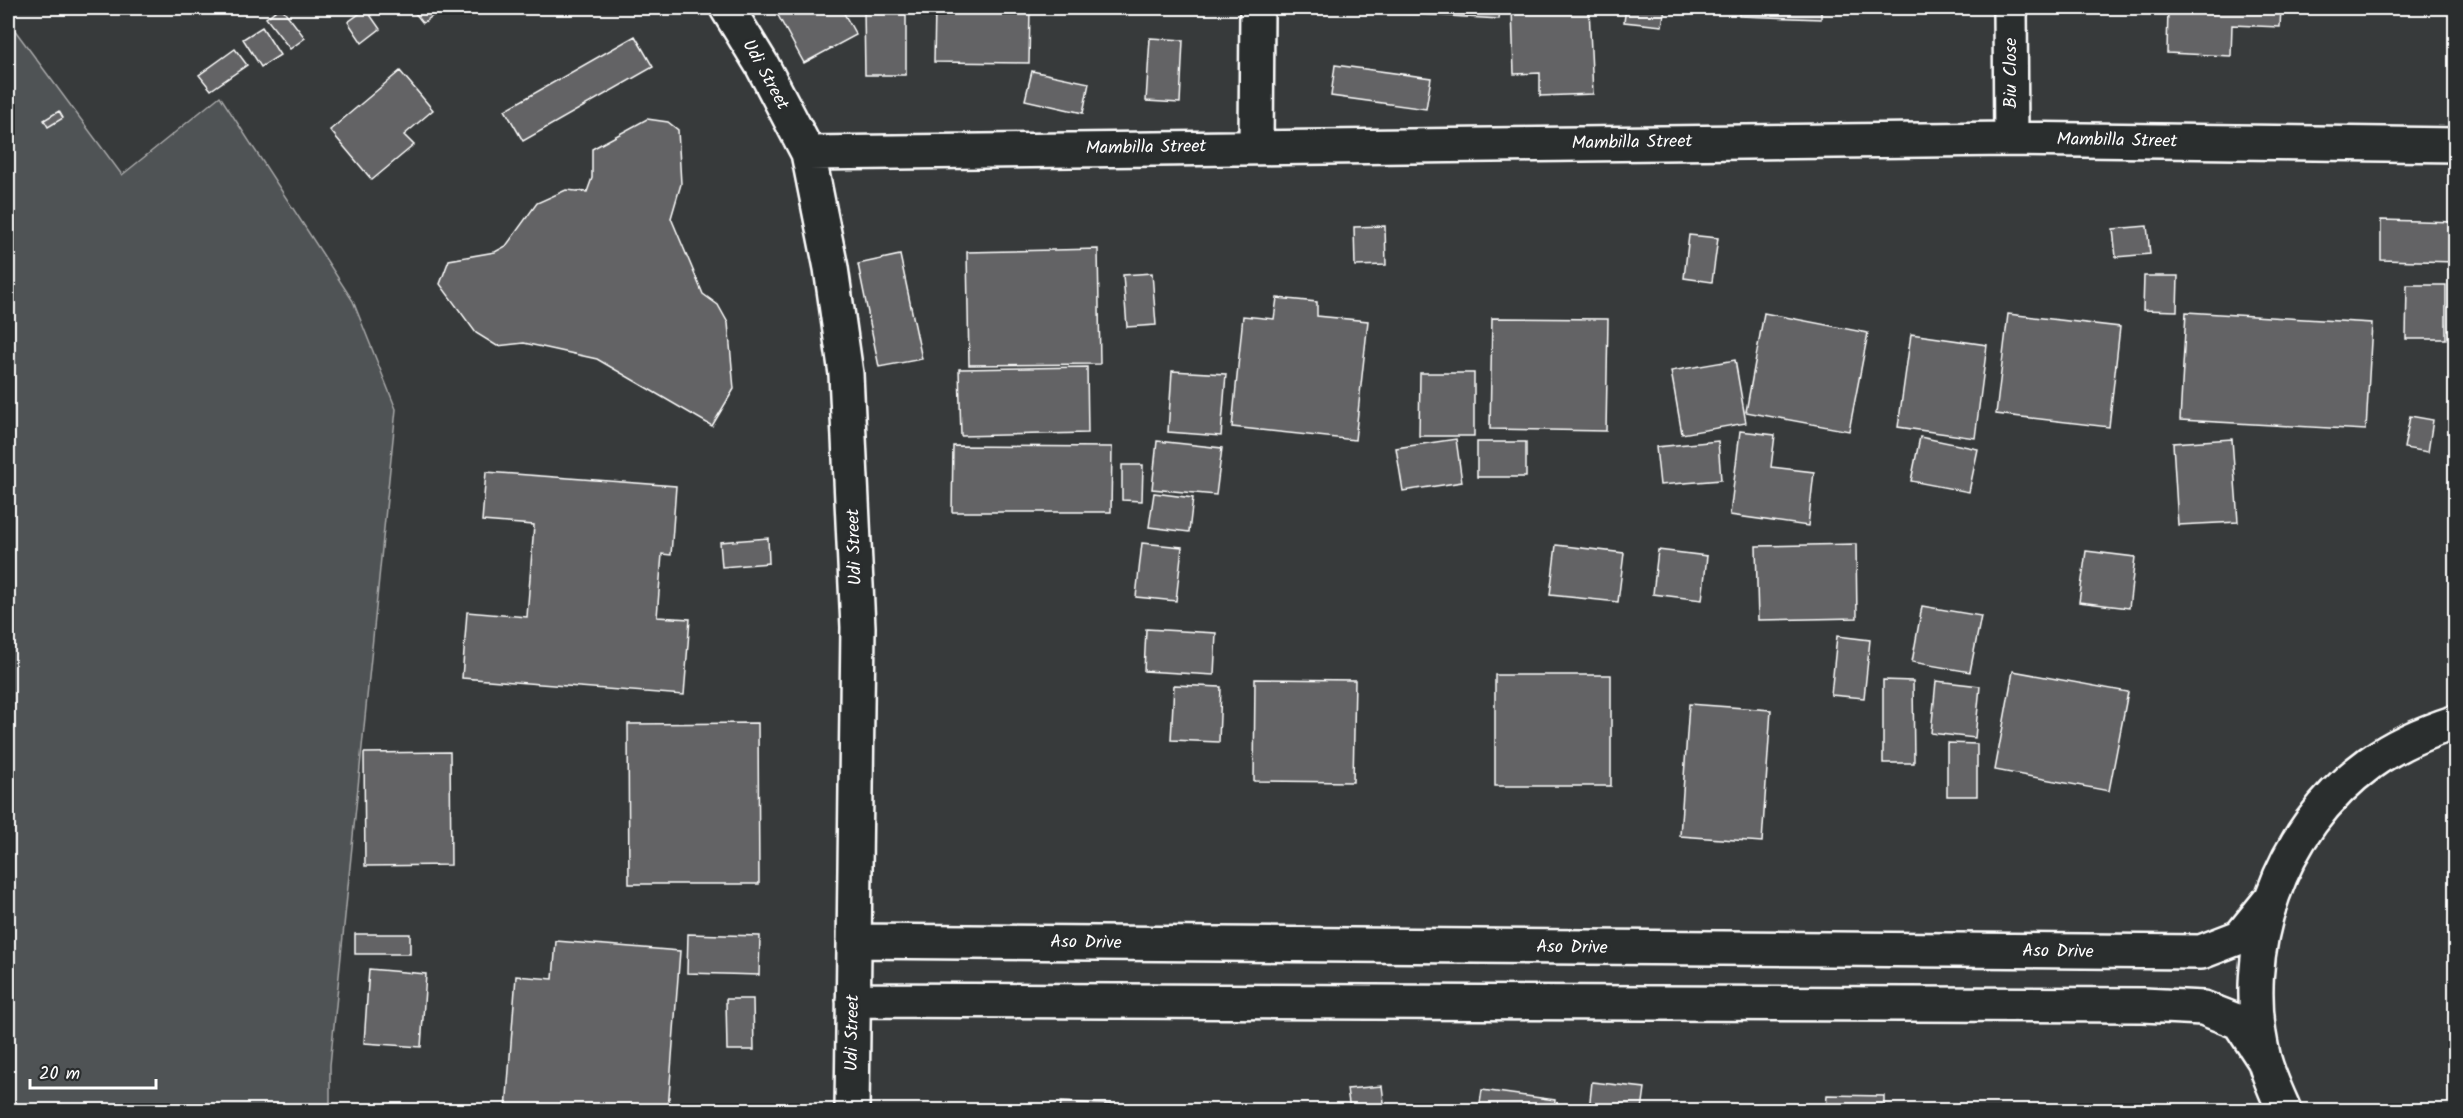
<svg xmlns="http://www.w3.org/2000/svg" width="2463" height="1118" viewBox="0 0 2463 1118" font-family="Kalam,sans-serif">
  <rect width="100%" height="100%" fill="#373a3b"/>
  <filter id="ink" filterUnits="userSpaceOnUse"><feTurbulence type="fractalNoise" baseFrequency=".0167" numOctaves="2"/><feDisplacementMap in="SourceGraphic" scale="12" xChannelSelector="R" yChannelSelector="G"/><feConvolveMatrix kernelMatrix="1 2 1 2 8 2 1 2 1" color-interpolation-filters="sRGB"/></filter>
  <g filter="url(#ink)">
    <path fill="#505354" stroke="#a8a9aa" stroke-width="1.5" d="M8 21 122 175 220 96 353 301 396 409 330 1065V1110H8Z"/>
    <path fill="#636465" stroke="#fff" stroke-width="1.5" d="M279 8H282L305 38 290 49 266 18Z
      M411 8H443L423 23Z
      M774 8H841L856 35 804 63Z
      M864 8H906V75H865Z
      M935 8H1030L1029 63 934 62Z
      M1399 8H1500L1499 19 1399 13Z
      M1512 8H1589L1593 94 1540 96V73L1514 74Z
      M1626 8H1665L1662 26 1624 22Z
      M1739 8H1821V19L1739 16Z
      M2168 8H2281L2280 27 2232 25 2231 56 2167 53Z
      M366 9 380 29 362 43 348 22Z
      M262 27 280 55 261 67 243 39Z
      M635 36 653 67 523 141 505 110Z
      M1150 38 1183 40 1180 103 1146 101Z
      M235 49 247 65 211 90 199 75Z
      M1335 65 1431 78 1426 109 1331 96Z
      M400 71 433 110 404 135 414 145 372 180 330 130Z
      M1032 71 1089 83 1083 113 1025 100Z
      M59 111 63 118 48 127 44 120Z
      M647 119 668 122 678 130 681 184 671 218 703 294 718 305 728 323 734 389 712 426 597 359 524 343 497 346 476 333 440 284 449 260 495 252 506 246 537 203 566 190 587 192 592 178V149Z
      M2381 220 2456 222V262L2381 260Z
      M1385 226 1386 265 1355 266 1354 227Z
      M2147 226 2150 254 2116 257 2113 229Z
      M1689 235 1718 238 1712 282 1684 278Z
      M1098 249 1100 364 969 365 967 252Z
      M900 255 922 359 879 367 858 264Z
      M1152 273 1156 325 1127 327 1123 275Z
      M2144 276H2178L2177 311 2143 310Z
      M2407 285H2446V339H2406Z
      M1277 298 1317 302V316L1368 321 1355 440 1232 427 1243 316 1274 319Z
      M2186 312 2372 323 2366 430 2180 420Z
      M1764 313 1868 333 1849 431 1746 412Z
      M2008 314 2120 327 2109 427 1996 414Z
      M1492 318 1608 319 1606 431 1490 429Z
      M1911 334 1987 345 1975 438 1898 427Z
      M1735 360 1746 423 1682 434 1671 371Z
      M1087 367 1088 433 961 436 959 369Z
      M1172 371 1226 374 1221 436 1168 432Z
      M1420 373H1474V436H1419Z
      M2410 416 2433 420 2428 452 2404 448Z
      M1740 431 1775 435 1771 467 1814 472 1808 526 1730 515Z
      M1920 437 1978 449 1969 492 1911 481Z
      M1456 439 1462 482 1403 491 1396 448Z
      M2232 439 2238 522 2178 525 2173 443Z
      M1157 441 1222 448 1216 495 1152 489Z
      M1718 441 1721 480 1660 485 1656 447Z
      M1477 442H1526V477H1477Z
      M953 446 1112 447 1111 512H952Z
      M1122 465H1143L1142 501 1122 500Z
      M486 472 676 486 671 555 662 554 657 617 690 619 684 695 462 678 467 612 527 617 534 525 482 521Z
      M1154 493 1193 498 1189 532 1149 527Z
      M768 538 769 563 722 567 720 542Z
      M1142 543 1182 547 1176 601 1136 597Z
      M1856 544 1857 618 1758 620 1756 546Z
      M1556 545 1624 553 1618 602 1550 595Z
      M1658 550 1707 556 1702 600 1653 594Z
      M2086 551 2135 557 2129 608 2079 602Z
      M1922 606 1981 616 1970 672 1912 662Z
      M1146 629 1216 633 1214 675 1144 671Z
      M1837 636 1870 640 1864 698 1831 695Z
      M2013 671 2128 692 2109 791 1995 770Z
      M1495 675H1611V786H1495Z
      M1255 679 1355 680 1353 782 1254 781Z
      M1883 680 1913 681 1914 763H1883Z
      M1936 681 1980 686 1975 738 1931 733Z
      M1174 685 1221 687 1219 742 1171 740Z
      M1689 704 1771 710 1762 842 1680 836Z
      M758 723 759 884H629L628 724Z
      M1947 743 1977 744V796H1947Z
      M450 752 451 865 365 866 364 753Z
      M355 934H410V954H355Z
      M688 934 760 936 759 975 687 973Z
      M556 941 680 951 668 1110H506L516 976 553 979Z
      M369 969 426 974 421 1047 364 1043Z
      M726 999H753L754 1050H727Z
      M1592 1082 1645 1088 1642 1110H1589Z
      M1382 1086 1385 1110H1350L1347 1089Z
      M1482 1090 1555 1100 1554 1110H1479Z
      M1827 1095 1884 1096V1110H1826Z
      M759 1102V1110H719V1105Z
      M1061 1102 1124 1105V1110H1060Z"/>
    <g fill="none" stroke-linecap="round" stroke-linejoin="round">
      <g stroke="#fff" stroke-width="38">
        <path id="street" d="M727 8 762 65 808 153 831 268 846 374 858 627 852 1110
          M2010 8 2011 139
          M1256 146 1257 8
          M808 153 2011 139 2456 145
          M854 941 2201 952 2240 937 2269 901
          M853 1000 2143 1005 2203 1008 2239 1022 2264 1060
          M2284 1110C2277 1094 2269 1077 2264 1059 2237 951 2279 829 2370 763 2396 744 2425 732 2456 722"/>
      </g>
      <use href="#street" stroke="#2a2d2e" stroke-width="33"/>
    </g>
  </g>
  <g text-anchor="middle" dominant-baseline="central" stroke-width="6" stroke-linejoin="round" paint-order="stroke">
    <g font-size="18" fill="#fff" stroke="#2a2d2e">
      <text transform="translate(2011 73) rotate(-90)">Biu Close</text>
      <text transform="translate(765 75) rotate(61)">Udi Street</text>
      <text transform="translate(2117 141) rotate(1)">Mambilla Street</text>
      <text transform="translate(1632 143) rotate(-1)">Mambilla Street</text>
      <text transform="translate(1146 148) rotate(-1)">Mambilla Street</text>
      <text transform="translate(855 547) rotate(-92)">Udi Street</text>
      <text transform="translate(1086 943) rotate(1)">Aso Drive</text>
      <text transform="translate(1572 948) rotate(1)">Aso Drive</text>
      <text transform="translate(2058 952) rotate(1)">Aso Drive</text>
      <text transform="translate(853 1033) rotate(-89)">Udi Street</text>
    </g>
  </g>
  <rect width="2463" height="1118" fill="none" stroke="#2a2d2e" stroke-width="30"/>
  <rect x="15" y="15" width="2433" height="1088" fill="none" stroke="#fff" stroke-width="2" filter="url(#ink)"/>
  <path d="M30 1079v9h126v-9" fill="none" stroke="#ffffff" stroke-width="3"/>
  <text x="39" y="1079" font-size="18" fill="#ffffff" stroke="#2a2d2e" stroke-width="4.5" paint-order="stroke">20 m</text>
</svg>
